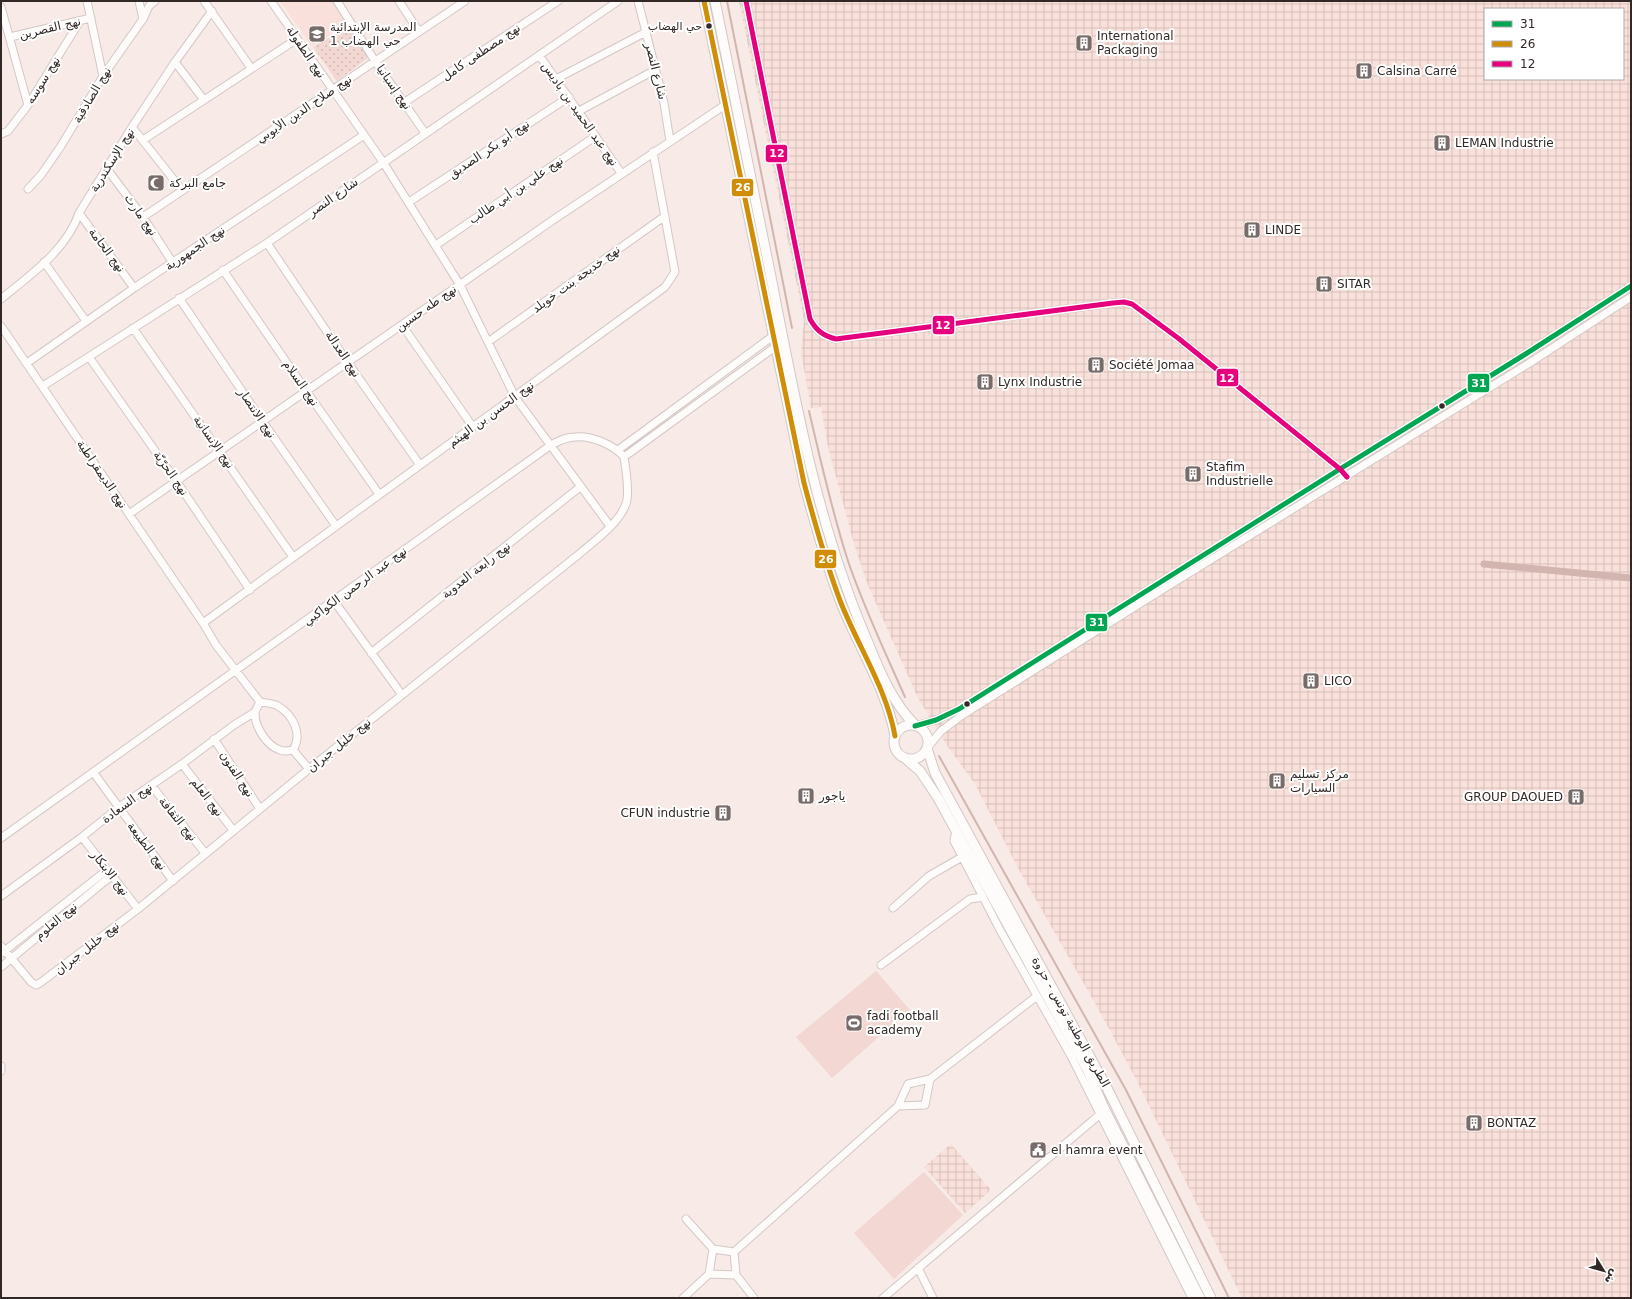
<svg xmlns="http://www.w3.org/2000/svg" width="1632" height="1299" viewBox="0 0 1632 1299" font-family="'DejaVu Sans','Noto Naskh Arabic',sans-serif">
  <defs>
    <pattern id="industrial-grid" width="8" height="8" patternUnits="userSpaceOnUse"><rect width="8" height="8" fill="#fae0da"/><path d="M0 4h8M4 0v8" fill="none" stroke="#d7c0bb"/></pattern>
    <pattern id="park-dots" width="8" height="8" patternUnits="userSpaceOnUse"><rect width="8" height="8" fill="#f2d7d2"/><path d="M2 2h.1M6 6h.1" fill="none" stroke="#d0b9b4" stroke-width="1.8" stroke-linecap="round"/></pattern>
  </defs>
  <rect width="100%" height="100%" fill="#f7eae7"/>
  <path fill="#fae0da" d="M280 1H333L348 23 312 46Z"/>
  <path fill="url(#industrial-grid)" fill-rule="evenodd" d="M739 1H1631V1298H1242L1138 1083 1100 1012 1019 870 975 784 946 744 918 698 867 583 854 544 828 447 821 407 811 408 801 352 804 320ZM1485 9H1623V79H1485Z
    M951 1144 991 1190 965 1213 924 1167Z"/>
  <path fill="url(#park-dots)" d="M349 26 368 58 337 81 313 47Z"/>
  <path fill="#f2d7d2" d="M876 971 910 1010 832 1078 796 1037Z
    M924 1172 963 1215 894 1279 854 1233Z"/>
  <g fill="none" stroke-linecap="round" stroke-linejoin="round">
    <path stroke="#d2b5ae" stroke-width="2" d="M727 1 792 328
      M809 411C821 462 832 512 848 561 864 608 885 652 905 697
      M939 756 1126 1090 1229 1298"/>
    <path stroke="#d2b5ae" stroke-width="7" d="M1484 564 1631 578"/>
    <g stroke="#d3c8c6" stroke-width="9">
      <path id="minor" d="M87 1 103 76
        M139 1 143 19
        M204 1 251 68
        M271 1 383 162 460 285 515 397 610 526
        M337 1 375 61 425 133
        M399 1 419 32
        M638 1 664 103 670 141
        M746 1 810 319C816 330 823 336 836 339L1113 303 1124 302 1132 304 1178 338 1340 469 1347 477
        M1 7 28 105
        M10 37 91 18
        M539 55 621 173
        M175 62 204 100
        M556 79 646 32
        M405 102 558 1
        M579 111 655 70
        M132 127 182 190
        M1 134 8 131 28 105 80 21
        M143 140 297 39
        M107 169 143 217 173 263
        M28 189 41 175 61 146 103 76 143 19 149 6 155 1
        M409 202 569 97
        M79 213 134 288
        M143 217 465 1
        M267 243 348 363 420 465
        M436 245 596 136
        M44 262 86 321
        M223 270 307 392 379 494
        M179 298 263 422 336 526
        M1 299C30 275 67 250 79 213L132 127 175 62 212 11
        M402 325 473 427
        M1 326 203 623 216 645 260 702
        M133 328 293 557
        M488 342 665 216
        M89 357 177 482 250 590
        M27 363 134 288 364 135
        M43 386 267 243 618 1
        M618 450 773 336
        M624 457 775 347
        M129 514 553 220 725 105
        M334 601 402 695
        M203 623 665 287 675 272 653 152
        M371 653 580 487
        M260 702C266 703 272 703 278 706 293 715 303 734 293 750 288 751 284 752 280 750 267 746 255 727 255 714 255 710 258 706 260 702Z
        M915 726 936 720 959 709 1340 469 1524 355 1631 286
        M214 739 260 809
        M928 747 941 731 964 714 1160 591 1531 362 1631 297
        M293 750 309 769
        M182 764 233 830
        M93 772 173 881
        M151 785 205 853
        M956 830 954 841 1000 930 1071 1056 1192 1298
        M82 837 138 909
        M1 838 551 445C559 441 566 437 575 437 591 435 614 445 624 457
        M1 896 82 837 118 808 182 764 234 725 255 712
        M893 908 929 876 962 857
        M1 946 31 982 36 985 40 983 138 909 309 769 578 555C593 542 623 521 627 500 629 486 626 471 624 457
        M2 953 107 870
        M881 965 970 899 983 897
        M1 967 111 876
        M1 1066V1071
        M898 1106 925 1105 930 1079
        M686 1219 713 1249 734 1252
        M734 1252 898 1106 908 1084 930 1079 1037 996
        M734 1252 736 1275 754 1298
        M918 1268 933 1298
        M709 1274 736 1275
        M683 1298 709 1274 713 1249
        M883 1298 1104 1111"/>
    </g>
    <g stroke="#d3c8c6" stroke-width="11">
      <path id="major" d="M704 1 804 483C815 524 826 564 841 603 858 646 887 690 895 736
        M715 1C734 93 753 185 771 277 795 400 817 524 867 640 879 670 892 702 915 725
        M894 742a17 17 0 1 1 34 0a17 17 0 1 1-34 0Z
        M927 748 935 773 1107 1088 1211 1298
        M906 759 920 771 938 798 1087 1069 1105 1110 1200 1298"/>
    </g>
    <use href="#minor" stroke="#fefcfb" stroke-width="7"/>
    <use href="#major" stroke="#fefcfb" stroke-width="9"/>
    <g stroke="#fff" stroke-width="8">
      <path id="bus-1" d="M915 726 936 720 959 709 1340 469 1524 355 1631 286"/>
    </g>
    <g stroke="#fff" stroke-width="8">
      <path id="bus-2" d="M704 1 804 483C815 524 826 564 841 603 858 646 887 690 895 736"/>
    </g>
    <g stroke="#fff" stroke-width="8">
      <path id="bus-3" d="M746 1 810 319C816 330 823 336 836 339L1113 303 1124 302 1132 304 1178 338 1340 469 1347 477"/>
    </g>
    <use href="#bus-1" stroke="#00a651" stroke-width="5"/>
    <use href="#bus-2" stroke="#d08d08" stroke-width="5"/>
    <use href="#bus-3" stroke="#e5007d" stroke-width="5"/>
  </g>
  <defs>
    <g id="school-square" transform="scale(0.9)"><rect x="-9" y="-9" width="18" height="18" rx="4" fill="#776c6a" stroke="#fff"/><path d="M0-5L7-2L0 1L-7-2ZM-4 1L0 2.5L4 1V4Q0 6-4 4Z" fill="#fff"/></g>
    <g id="building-square" transform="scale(0.9)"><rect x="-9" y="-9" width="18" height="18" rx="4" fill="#776c6a" stroke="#fff"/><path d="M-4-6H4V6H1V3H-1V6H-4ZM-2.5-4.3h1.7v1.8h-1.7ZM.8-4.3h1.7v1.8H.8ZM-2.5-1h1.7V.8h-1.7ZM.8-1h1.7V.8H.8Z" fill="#fff"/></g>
    <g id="mosque-square" transform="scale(0.9)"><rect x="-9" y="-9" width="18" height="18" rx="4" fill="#776c6a" stroke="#fff"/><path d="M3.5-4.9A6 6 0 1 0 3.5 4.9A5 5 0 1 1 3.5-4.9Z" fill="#fff"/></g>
    <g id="stadium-square" transform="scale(0.9)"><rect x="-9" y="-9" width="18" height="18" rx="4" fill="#776c6a" stroke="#fff"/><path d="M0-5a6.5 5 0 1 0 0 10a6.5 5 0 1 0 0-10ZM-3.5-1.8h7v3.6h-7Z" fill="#fff"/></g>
    <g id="civic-square" transform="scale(0.9)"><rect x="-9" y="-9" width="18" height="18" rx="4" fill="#776c6a" stroke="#fff"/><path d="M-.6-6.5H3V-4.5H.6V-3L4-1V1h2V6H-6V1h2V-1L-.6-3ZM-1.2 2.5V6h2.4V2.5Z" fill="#fff"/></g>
  </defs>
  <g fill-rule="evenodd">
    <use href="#school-square" x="317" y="34"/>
    <use href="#building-square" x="1084" y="43"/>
    <use href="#building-square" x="1364" y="71"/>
    <use href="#building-square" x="1442" y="143"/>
    <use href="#mosque-square" x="156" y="183"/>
    <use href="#building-square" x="1252" y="230"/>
    <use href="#building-square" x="1324" y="284"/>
    <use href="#building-square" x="1096" y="365"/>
    <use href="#building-square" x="985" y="382"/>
    <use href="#building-square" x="1193" y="474"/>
    <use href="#building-square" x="1311" y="681"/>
    <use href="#building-square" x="1277" y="781"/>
    <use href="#building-square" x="806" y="796"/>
    <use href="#building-square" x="1576" y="797"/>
    <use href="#building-square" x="723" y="813"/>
    <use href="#stadium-square" x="854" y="1023"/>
    <use href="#building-square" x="1474" y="1123"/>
    <use href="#civic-square" x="1038" y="1150"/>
  </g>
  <g fill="#322826" stroke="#fff" stroke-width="1.5">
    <circle cx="709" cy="26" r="3.5"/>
    <circle cx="1442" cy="406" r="3.5"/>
    <circle cx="967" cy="704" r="3.5"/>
  </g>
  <g text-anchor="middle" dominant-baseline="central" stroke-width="4" stroke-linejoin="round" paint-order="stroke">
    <g font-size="11" fill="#322826" stroke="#fff" text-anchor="end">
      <text x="702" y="26">حي الهضاب</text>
    </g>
    <g font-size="12" fill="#322826" stroke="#fff" text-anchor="start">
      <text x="330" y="27">المدرسة الإبتدائية<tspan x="330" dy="14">حي الهضاب 1</tspan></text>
      <text x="1097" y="36">International<tspan x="1097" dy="14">Packaging</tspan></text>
      <text x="1377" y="71">Calsina Carré</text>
      <text x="1455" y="143">LEMAN Industrie</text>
      <text x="169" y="183">جامع البركة</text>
      <text x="1265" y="230">LINDE</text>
      <text x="1337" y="284">SITAR</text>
      <text x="1109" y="365">Société Jomaa</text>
      <text x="998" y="382">Lynx Industrie</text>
      <text x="1206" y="467">Stafim<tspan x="1206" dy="14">Industrielle</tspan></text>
      <text x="1324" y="681">LICO</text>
      <text x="1290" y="774">مركز تسليم<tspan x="1290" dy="14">السيارات</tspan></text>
      <text x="819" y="796">ياجور</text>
      <text x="1563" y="797" text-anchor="end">GROUP DAOUED</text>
      <text x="710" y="813" text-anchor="end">CFUN industrie</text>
      <text x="867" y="1016">fadi football<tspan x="867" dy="14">academy</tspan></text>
      <text x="1487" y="1123">BONTAZ</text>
      <text x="1051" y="1150">el hamra event</text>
    </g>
    <g font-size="12" fill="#322826" stroke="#fff">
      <text transform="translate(50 28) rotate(-13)">نهج القصرين</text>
      <text transform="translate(306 52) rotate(56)">نهج الطفولة</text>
      <text transform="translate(481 52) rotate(-34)">نهج مصطفى كامل</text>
      <text transform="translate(656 71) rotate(76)">شارع النصر</text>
      <text transform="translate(43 80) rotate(-58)">نهج سوسه</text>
      <text transform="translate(394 87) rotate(55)">نهج إسبانيا</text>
      <text transform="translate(92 95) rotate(-59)">نهج الصادقية</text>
      <text transform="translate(304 109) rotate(-34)">نهج صلاح الدين الأيوبي</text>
      <text transform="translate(580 114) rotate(55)">نهج عبد الحميد بن باديس</text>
      <text transform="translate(489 149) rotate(-34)">نهج أبو بكر الصديق</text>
      <text transform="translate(112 160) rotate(-58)">نهج الإسكندرية</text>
      <text transform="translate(516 190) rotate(-34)">نهج علي بن أبي طالب</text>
      <text transform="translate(333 197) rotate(-35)">شارع النصر</text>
      <text transform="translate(141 215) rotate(55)">نهج مارث</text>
      <text transform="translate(195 248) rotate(-34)">نهج الجمهورية</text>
      <text transform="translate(107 250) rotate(53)">نهج الحامة</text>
      <text transform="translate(576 279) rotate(-36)">نهج خديجة بنت خويلد</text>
      <text transform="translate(426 308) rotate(-35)">نهج طه حسين</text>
      <text transform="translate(343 354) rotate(56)">نهج العدالة</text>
      <text transform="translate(301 383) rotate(55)">نهج السلام</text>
      <text transform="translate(257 413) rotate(56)">نهج الانتصار</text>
      <text transform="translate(491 414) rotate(-36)">نهج الحسن بن الهيثم</text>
      <text transform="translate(214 442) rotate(55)">نهج الإنسانية</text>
      <text transform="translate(171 473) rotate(55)">نهج الحرّيّة</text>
      <text transform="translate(102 474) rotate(56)">نهج الديمقراطية</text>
      <text transform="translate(476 570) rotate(-38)">نهج رابعة العدوية</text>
      <text transform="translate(355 586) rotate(-36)">نهج عبد الرحمن الكواكبي</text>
      <text transform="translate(339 745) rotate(-39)">نهج خليل جبران</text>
      <text transform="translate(237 774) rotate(57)">نهج الفنون</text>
      <text transform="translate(207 797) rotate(53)">نهج العلم</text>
      <text transform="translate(127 803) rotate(-36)">نهج السعادة</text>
      <text transform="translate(178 819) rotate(51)">نهج الثقافة</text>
      <text transform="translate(147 846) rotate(53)">نهج الطبيعة</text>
      <text transform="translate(110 873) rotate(52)">نهج الابتكار</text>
      <text transform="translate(56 921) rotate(-40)">نهج العلوم</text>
      <text transform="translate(87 948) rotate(-38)">نهج خليل جبران</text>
      <text transform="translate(1071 1022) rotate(61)">الطريق الوطنية تونس - حزوة</text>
    </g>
  </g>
  <g stroke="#fff" stroke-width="1.5">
    <rect x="765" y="144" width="23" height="19" rx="4" fill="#e5007d"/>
    <rect x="731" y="178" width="23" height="19" rx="4" fill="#d08d08"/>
    <rect x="932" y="315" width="23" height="20" rx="4" fill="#e5007d"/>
    <rect x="1216" y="368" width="23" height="19" rx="4" fill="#e5007d"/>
    <rect x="1467" y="373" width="23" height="20" rx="4" fill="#00a651"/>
    <rect x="814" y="549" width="23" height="20" rx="4" fill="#d08d08"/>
    <rect x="1085" y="613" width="23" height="19" rx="4" fill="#00a651"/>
  </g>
  <g font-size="11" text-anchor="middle" font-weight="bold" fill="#fff">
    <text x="777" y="157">12</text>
    <text x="743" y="191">26</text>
    <text x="943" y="329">12</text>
    <text x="1227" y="382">12</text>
    <text x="1479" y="387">31</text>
    <text x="826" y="563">26</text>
    <text x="1097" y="626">31</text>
  </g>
  <rect width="1632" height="1299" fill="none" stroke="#322826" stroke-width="4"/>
  <rect x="1484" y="8" width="140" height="72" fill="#ffffff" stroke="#ada9a8"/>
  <rect x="1492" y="21" width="20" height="6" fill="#00a651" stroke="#ada9a8"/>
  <text x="1520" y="28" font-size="12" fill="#322826">31</text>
  <rect x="1492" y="41" width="20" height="6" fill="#d08d08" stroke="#ada9a8"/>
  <text x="1520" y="48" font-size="12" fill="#322826">26</text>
  <rect x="1492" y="61" width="20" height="6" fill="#e5007d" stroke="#ada9a8"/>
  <text x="1520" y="68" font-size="12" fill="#322826">12</text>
  <g transform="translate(1604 1271) rotate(127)" stroke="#ffffff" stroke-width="3" paint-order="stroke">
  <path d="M0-3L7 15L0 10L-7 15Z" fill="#322826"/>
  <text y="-6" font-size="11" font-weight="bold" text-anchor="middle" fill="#322826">ش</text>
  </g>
</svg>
